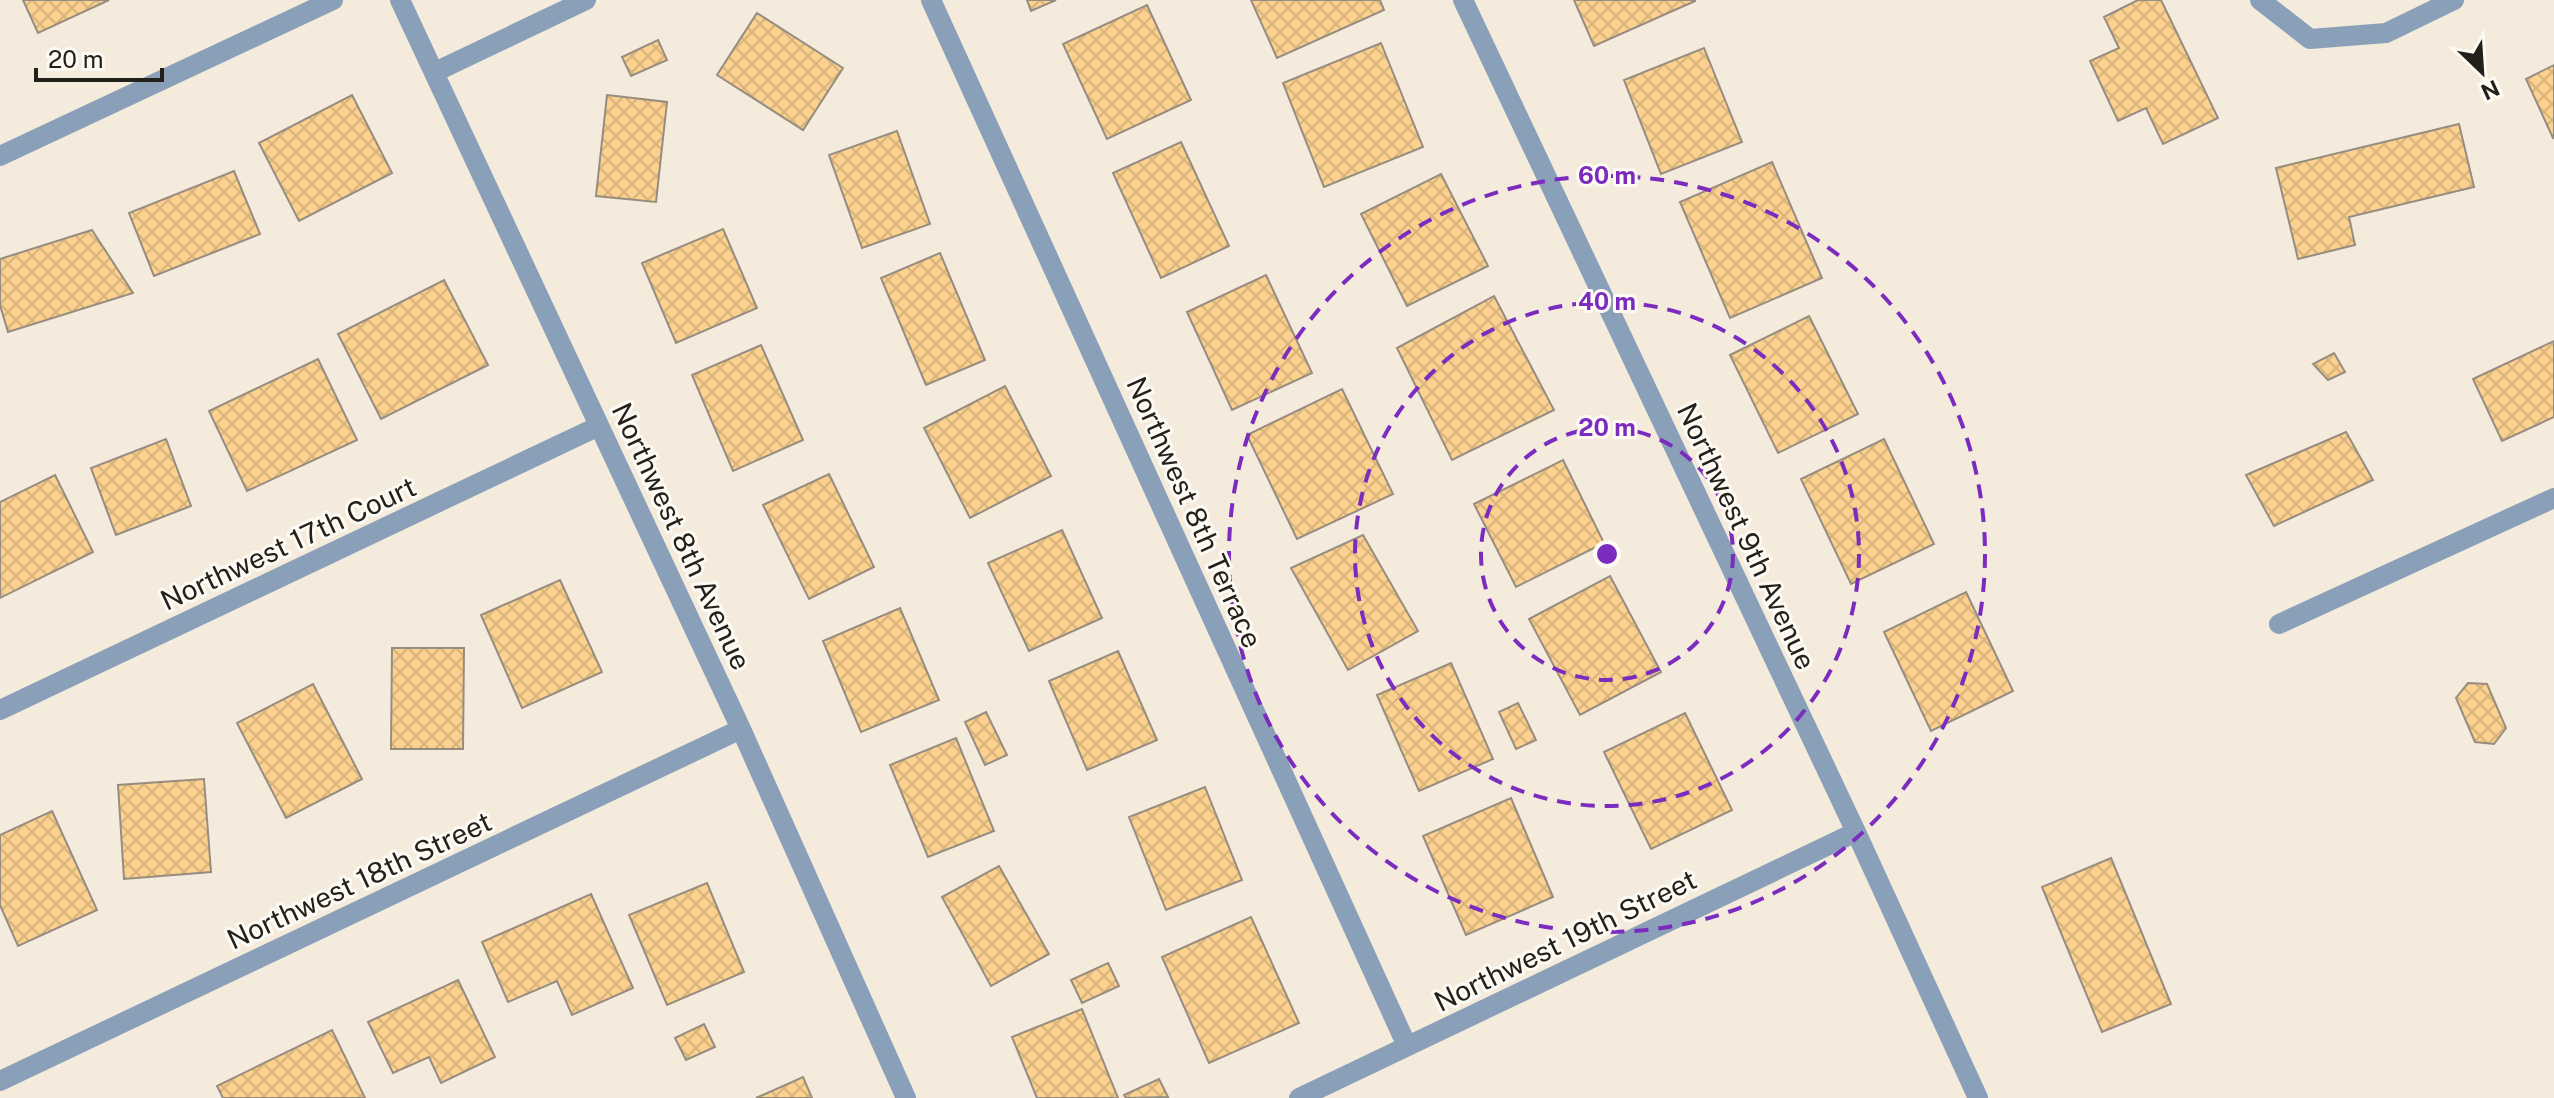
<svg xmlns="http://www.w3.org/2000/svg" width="2554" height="1098" viewBox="0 0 2554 1098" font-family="'Public Sans',sans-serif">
  <defs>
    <pattern id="building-cross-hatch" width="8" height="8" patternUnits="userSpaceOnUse" patternTransform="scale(2)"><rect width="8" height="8" fill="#fcd18f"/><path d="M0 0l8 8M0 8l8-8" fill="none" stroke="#d8b37b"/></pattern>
  </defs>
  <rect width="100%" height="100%" fill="#f5ebdd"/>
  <path fill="url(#building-cross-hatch)" stroke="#968d80" stroke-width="2" d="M23 0H109L38 33Z
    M1027 0H1056L1031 11Z
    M1251 0H1380L1384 10 1277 58Z
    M1574 0H1695V1L1594 46Z
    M2138 0H2161L2218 118 2163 144 2146 108 2118 121 2090 61 2119 48 2104 17Z
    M1147 5 1191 100 1107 139 1063 44Z
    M757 13 843 68 803 130 717 75Z
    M658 40 667 60 631 76 622 57Z
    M1381 43 1423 147 1324 187 1283 83Z
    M1704 48 1742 142 1661 174 1624 80Z
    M2554 65V137L2553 138 2526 79Z
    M352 95 392 173 299 221 259 143Z
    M607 95 667 102 656 202 596 196Z
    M2459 124 2474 187 2349 217 2355 245 2298 259 2276 168Z
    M897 131 930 224 862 248 829 155Z
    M1181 142 1229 246 1161 278 1113 173Z
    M1772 162 1822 278 1730 318 1680 202Z
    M234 171 260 234 154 276 129 213Z
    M1441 174 1488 266 1407 306 1361 214Z
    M723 229 757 308 676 343 642 263Z
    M92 230 133 293 8 332 0 305V259Z
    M940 253 985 360 926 385 881 278Z
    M1266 275 1312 373 1232 410 1187 312Z
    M444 280 488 365 381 419 338 334Z
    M1494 296 1554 410 1452 460 1397 348Z
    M1809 316 1858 414 1778 453 1730 355Z
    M2554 341V417L2502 441 2473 379Z
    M761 345 803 440 733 471 692 375Z
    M2334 353 2345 372 2328 380 2313 364Z
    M318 359 357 440 247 491 209 411Z
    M1005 386 1051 476 970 518 924 428Z
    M1342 389 1393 494 1297 539 1247 435Z
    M2346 432 2373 480 2274 526 2246 475Z
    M166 439 191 506 116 535 91 468Z
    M1884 439 1934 544 1851 584 1801 479Z
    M1563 460 1604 543 1516 587 1474 504Z
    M829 474 874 567 809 599 763 505Z
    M55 475 93 552 0 598V502Z
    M1062 530 1102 618 1029 651 988 563Z
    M1363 535 1418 631 1348 670 1291 568Z
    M1610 576 1661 672 1580 715 1529 619Z
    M560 580 602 672 522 708 481 615Z
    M1966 592 2013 691 1931 731 1884 632Z
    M900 608 939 700 861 732 823 641Z
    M392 648H464L463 749H391Z
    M1118 651 1157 740 1087 770 1049 681Z
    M1451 663 1493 759 1419 791 1377 695Z
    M2468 683 2487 684 2506 728 2494 744 2475 742 2456 698Z
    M313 684 362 779 286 818 237 723Z
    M1518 703 1536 740 1516 749 1499 712Z
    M986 712 1007 755 985 765 965 722Z
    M1685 713 1732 810 1651 849 1604 752Z
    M956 738 994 831 928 857 890 765Z
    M204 779 211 872 124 879 118 785Z
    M1205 787 1242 880 1166 910 1129 817Z
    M1511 798 1553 897 1466 935 1423 836Z
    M52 811 97 910 18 946 0 905V835Z
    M2111 858 2171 1004 2102 1032 2042 887Z
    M999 866 1049 954 991 986 942 897Z
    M707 883 744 972 667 1005 629 915Z
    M591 894 633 988 572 1015 557 981 508 1002 482 942Z
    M1251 917 1299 1023 1209 1063 1162 957Z
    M1108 963 1119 986 1082 1003 1071 980Z
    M458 980 495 1057 441 1083 429 1057 393 1073 368 1022Z
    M1082 1009 1118 1098H1037L1012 1037Z
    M704 1024 715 1047 686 1060 675 1038Z
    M332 1030 365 1098H223L217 1086Z
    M803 1077 812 1098H756Z
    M1159 1079 1168 1097 1126 1098 1124 1095Z"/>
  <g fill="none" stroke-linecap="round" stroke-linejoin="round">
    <path stroke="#89a0b8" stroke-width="20" d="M400 0 741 729 906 1098
      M931 0 1407 1046
      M1463 0 1856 832 1978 1098
      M2260 0 2310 39 2386 33 2454 0
      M435 72 586 0
      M0 156 333 0
      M2279 624 2554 498
      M0 710 599 426
      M0 1081 741 729
      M1299 1098 1856 832"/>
  </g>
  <g fill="none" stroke="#7b2cbf" stroke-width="4" stroke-dasharray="14 10">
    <circle cx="1607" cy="554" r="126"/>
    <circle cx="1607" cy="554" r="252"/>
    <circle cx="1607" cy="554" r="378"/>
  </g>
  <g text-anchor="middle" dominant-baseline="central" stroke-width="6" stroke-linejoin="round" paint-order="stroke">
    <g font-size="28" fill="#231f1a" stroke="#fdfaf4">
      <text transform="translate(1195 512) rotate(66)">Northwest 8th Terrace</text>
      <text transform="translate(682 536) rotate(65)">Northwest 8th Avenue</text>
      <text transform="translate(1747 536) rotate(65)">Northwest 9th Avenue</text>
      <text transform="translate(288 543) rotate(-25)">Northwest 17th Court</text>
      <text transform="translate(359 880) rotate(-25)">Northwest 18th Street</text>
      <text transform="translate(1565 940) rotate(-26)">Northwest 19th Street</text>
    </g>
  </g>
  <circle cx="1607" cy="554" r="12" fill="#7b2cbf" stroke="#fdfaf4" stroke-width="4"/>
  <g font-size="24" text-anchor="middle" font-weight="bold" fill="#7b2cbf" stroke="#fdfaf4" stroke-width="6" stroke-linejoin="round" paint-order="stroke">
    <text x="1607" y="184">60 m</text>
    <text x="1607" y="310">40 m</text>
    <text x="1607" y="436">20 m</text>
  </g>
  <g transform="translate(2482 72) rotate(155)" stroke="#fdfaf4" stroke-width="6" paint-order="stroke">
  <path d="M0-6L14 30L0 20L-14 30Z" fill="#231f1a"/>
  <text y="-12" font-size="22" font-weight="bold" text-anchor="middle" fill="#231f1a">N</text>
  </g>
  <path d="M36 68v12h126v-12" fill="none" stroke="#231f1a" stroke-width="4"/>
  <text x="48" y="68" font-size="24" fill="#231f1a" stroke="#fdfaf4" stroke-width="6" paint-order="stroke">20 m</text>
</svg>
